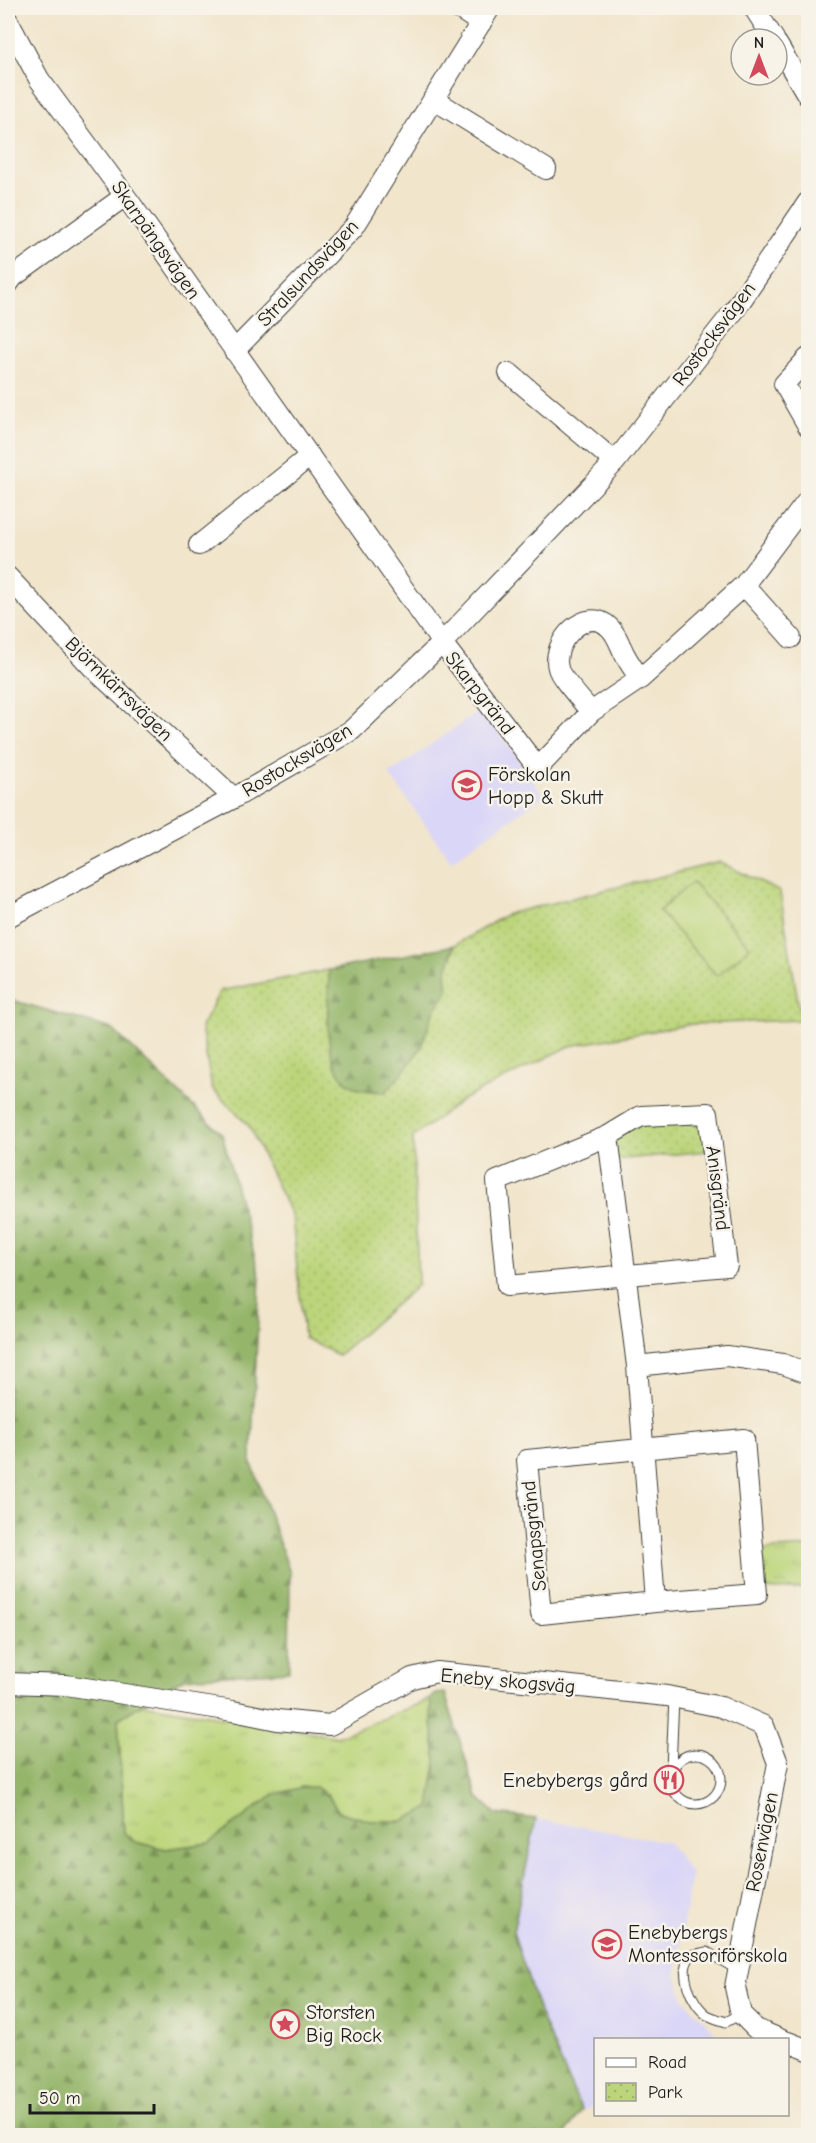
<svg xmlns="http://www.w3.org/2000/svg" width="816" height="2143" viewBox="0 0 816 2143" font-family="'Comic Neue',sans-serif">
  <defs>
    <pattern id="grass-tufts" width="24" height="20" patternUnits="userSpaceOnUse" patternTransform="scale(1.5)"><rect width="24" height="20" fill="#bcd57a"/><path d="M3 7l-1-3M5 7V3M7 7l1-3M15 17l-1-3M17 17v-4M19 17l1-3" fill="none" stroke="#a1b669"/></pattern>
    <pattern id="forest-firs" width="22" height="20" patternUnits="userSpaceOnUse" patternTransform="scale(1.5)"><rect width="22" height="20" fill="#95b66a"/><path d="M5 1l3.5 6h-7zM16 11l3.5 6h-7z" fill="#799356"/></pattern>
    <pattern id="park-dots" width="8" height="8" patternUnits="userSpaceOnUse" patternTransform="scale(1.5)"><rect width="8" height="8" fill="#bcd57a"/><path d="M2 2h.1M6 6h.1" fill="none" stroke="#a1b669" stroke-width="1.8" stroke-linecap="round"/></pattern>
  </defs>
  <rect width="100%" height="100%" fill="#f7f3e8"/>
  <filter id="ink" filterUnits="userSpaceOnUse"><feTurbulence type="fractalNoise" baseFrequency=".0167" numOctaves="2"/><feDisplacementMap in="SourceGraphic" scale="12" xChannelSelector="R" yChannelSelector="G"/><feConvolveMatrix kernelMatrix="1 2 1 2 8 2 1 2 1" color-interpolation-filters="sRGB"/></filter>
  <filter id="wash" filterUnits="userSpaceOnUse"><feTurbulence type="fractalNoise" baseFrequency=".008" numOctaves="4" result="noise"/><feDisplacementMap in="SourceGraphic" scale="24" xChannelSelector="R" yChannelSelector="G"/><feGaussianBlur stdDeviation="1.35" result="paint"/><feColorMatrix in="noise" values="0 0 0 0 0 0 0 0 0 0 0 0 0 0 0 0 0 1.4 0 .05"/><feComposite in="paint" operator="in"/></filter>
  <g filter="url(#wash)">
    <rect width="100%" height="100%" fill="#f1e5cb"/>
    <path fill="#dad6f7" d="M482 709 544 796 451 861 389 774Z
      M536 1819 668 1842 691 1873 676 1973 684 2000 715 2032 707 2039 596 2040 595 2106 582 2111 539 2012 513 1932Z"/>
    <path fill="url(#grass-tufts)" stroke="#6c784b" stroke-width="1.5" d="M808 1547V1588L777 1590 766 1589 762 1550Z
      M430 1699 436 1762 429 1809 402 1821H370L339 1812 327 1794 273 1795 209 1843 166 1849 134 1842 124 1833 118 1719 142 1704 338 1737Z"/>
    <path fill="url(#forest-firs)" stroke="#586943" stroke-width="1.5" d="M455 945 446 974 448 990 433 1013 421 1048 401 1075 386 1092C375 1091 364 1092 354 1087 319 1071 329 1001 329 970Z
      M8 999 112 1029 222 1134 260 1277 251 1461 290 1573 289 1671 184 1678 118 1719 124 1833 135 1842 166 1849 209 1843 273 1795 302 1787H315L327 1794 339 1812 370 1821H402L429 1808 436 1762 430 1699 436 1694 445 1693 477 1796 496 1814 536 1819 513 1932 539 2012 582 2111 564 2135H8Z"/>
    <path fill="url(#park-dots)" stroke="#6c784b" stroke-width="1.5" d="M720 862 780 892 801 1020 692 1024 570 1046 462 1100 413 1137 418 1285 338 1355 304 1338 292 1217 249 1126 212 1089 201 1027 220 991 329 970C329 1001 319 1071 354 1087 364 1092 375 1091 386 1092L401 1075 421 1048 433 1013 448 990 446 974 455 945 507 914Z
      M661 1122C695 1123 699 1114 707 1151L615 1160 614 1136 635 1126Z"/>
    <path fill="#bcd57a" stroke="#6c784b" stroke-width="1.5" d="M692 882 750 947 717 976 659 911Z"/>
  </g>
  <g filter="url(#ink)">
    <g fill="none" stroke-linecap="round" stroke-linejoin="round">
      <g stroke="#3c3a36" stroke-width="11">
        <path id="service" d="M671 1779a25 25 0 1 1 50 0a25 25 0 1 1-50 0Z
          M671 1769 674 1697
          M738 1970 707 1952 692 1955C676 1969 692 2005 707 2015 713 2018 720 2020 726 2022L741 2014"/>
      </g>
      <g stroke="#3c3a36" stroke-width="22">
        <path id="minor" d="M458 8 481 23
          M754 8 774 39
          M8 21 39 79 131 204 442 643 538 768 591 712 640 679C635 671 629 663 625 655 620 646 617 634 609 627 586 605 551 642 558 668 559 676 584 703 591 712
          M777 44 808 96
          M433 99 546 169
          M8 284 13 277 125 196
          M234 351 354 227 490 8
          M808 358 784 384 808 426
          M509 373 615 462
          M199 545 310 456
          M8 577 94 669 234 798
          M744 585 791 638
          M640 679 744 585 808 500
          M8 917 234 798 352 730 442 643 615 462 734 311 808 202
          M708 1113 727 1266 507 1286 497 1181 608 1136 641 1116Z
          M608 1136 637 1366 655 1602 757 1594 744 1439 527 1460 541 1614 655 1602
          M637 1366 727 1356 783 1364 808 1373
          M8 1683 66 1685 233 1711 277 1720 330 1725 412 1678 437 1672 667 1696 721 1707 764 1726 778 1763 735 1987 741 2014 756 2029 782 2040
          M788 2042 808 2050"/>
      </g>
      <use href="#service" stroke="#fff" stroke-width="9"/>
      <use href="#minor" stroke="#fff" stroke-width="20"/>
    </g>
  </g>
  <defs>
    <g id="school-ring" transform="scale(1.5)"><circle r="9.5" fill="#f7f3e8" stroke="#d1495b" stroke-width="1.5"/><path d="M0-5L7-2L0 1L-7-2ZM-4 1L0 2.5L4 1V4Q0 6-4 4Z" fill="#d1495b"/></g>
    <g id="restaurant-ring" transform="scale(1.5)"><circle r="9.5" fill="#f7f3e8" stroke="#d1495b" stroke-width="1.5"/><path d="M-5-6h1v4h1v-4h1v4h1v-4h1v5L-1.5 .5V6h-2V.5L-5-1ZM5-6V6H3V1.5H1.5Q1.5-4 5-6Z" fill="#d1495b"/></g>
    <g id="sight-ring" transform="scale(1.5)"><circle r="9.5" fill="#f7f3e8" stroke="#d1495b" stroke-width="1.5"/><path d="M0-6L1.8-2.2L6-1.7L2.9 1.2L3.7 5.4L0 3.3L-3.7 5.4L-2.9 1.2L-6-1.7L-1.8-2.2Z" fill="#d1495b"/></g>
  </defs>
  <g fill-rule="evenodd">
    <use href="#school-ring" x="467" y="785"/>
    <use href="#restaurant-ring" x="669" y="1780"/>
    <use href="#school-ring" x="607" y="1944"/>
    <use href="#sight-ring" x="285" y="2024"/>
  </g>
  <g text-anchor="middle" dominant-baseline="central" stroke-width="5" stroke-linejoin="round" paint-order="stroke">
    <g font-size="20" fill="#1c1c1c" stroke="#f7f3e8">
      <text transform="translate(156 240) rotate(55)">Skarpängsvägen</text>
      <text transform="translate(308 273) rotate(-47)">Stralsundsvägen</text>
      <text transform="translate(714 334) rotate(-53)">Rostocksvägen</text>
      <text transform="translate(119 689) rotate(44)">Björnkärrsvägen</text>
      <text transform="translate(480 693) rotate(52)">Skarpgränd</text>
      <text transform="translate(297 760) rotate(-31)">Rostocksvägen</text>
      <text transform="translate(718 1188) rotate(83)">Anisgränd</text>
      <text transform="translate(534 1536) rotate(-96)">Senapsgränd</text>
      <text transform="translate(508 1681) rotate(5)">Eneby skogsväg</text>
      <text transform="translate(762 1842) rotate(-79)">Rosenvägen</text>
    </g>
    <g font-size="20" fill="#1c1c1c" stroke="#f7f3e8" text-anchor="start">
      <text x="488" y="774">Förskolan<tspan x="488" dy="23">Hopp &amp; Skutt</tspan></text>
      <text x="648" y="1780" text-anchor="end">Enebybergs gård</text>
      <text x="628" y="1932">Enebybergs<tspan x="628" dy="23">Montessoriförskola</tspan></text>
      <text x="306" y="2012">Storsten<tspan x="306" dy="23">Big Rock</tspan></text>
    </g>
  </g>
  <rect width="816" height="2143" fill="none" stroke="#f7f3e8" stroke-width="30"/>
  <rect x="594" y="2038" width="195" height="78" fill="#f7f3e8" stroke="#9f9d96" stroke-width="1.5"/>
  <rect x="606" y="2058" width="30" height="9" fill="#ffffff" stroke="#9f9d96" stroke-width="1.5"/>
  <text x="648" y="2068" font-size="18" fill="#1c1c1c">Road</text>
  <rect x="606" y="2083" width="30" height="18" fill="url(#park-dots)" stroke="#9f9d96" stroke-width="1.5"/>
  <text x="648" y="2098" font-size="18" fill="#1c1c1c">Park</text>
  <g transform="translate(759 57)"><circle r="28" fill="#f7f3e8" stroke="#9f9d96" stroke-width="1.5"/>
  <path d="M0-4.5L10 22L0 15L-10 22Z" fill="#d1495b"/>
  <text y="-9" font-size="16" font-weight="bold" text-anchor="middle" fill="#1c1c1c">N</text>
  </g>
  <path d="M30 2104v9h124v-9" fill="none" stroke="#1c1c1c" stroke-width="3"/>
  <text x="39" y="2104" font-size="18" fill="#1c1c1c" stroke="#f7f3e8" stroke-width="4.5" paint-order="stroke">50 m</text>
</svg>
